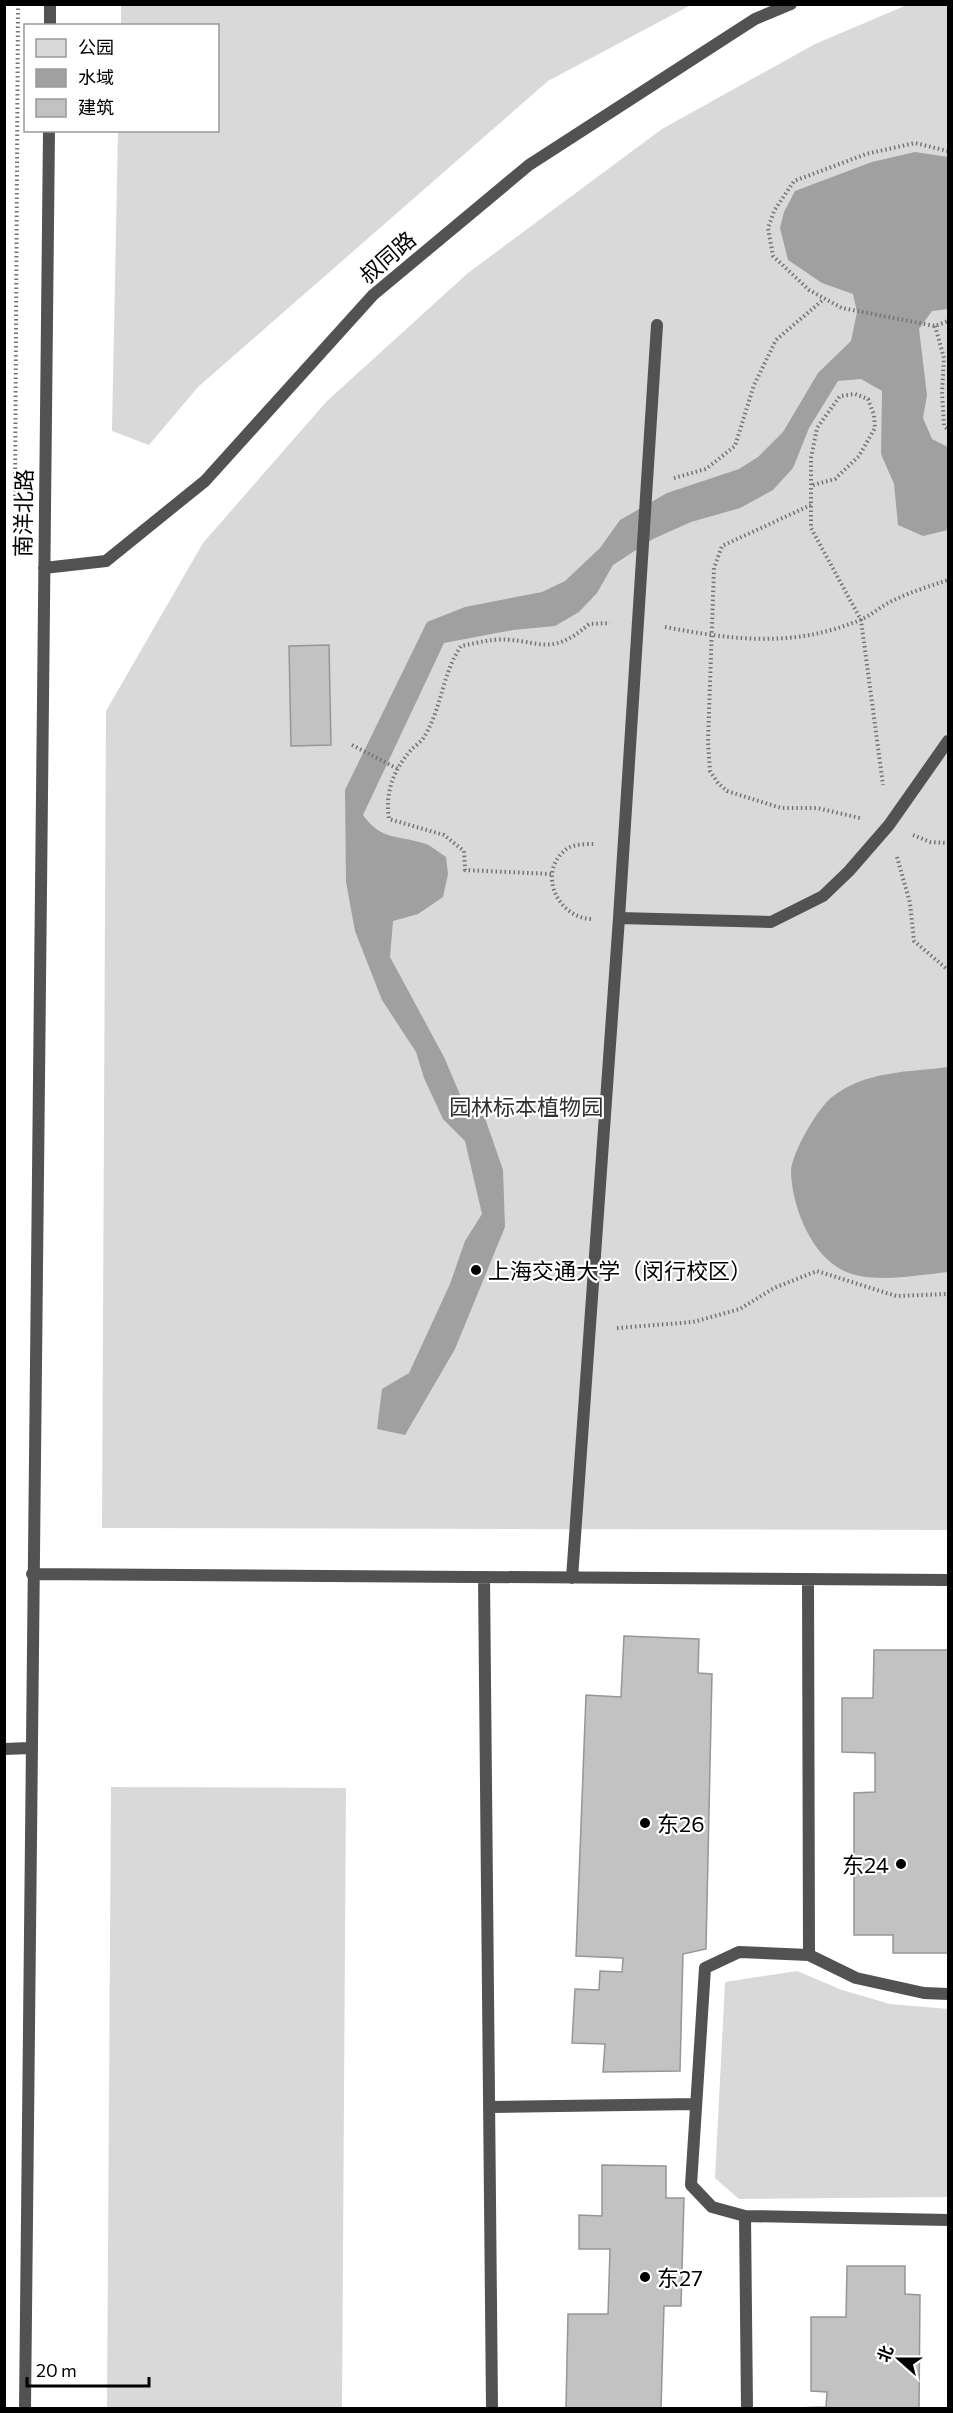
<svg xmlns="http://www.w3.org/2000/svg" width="953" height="2413" viewBox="0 0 953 2413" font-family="Commissioner,'Noto Sans SC',sans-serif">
  <rect width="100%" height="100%" fill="#fff"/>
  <path fill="#d9d9d9" d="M121 5V4L691 5 548 81 198 387 149 445 112 431 118 131 218 130V26L121 25Z
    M907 5H948V1530L102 1528 106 711 203 543 327 401 468 273 662 129 815 44Z
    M111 1787 346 1788 342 2408H107Z
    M797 1971 842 1990 890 2004 948 2009V2197L739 2199 715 2178 725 1982Z"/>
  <path fill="#a0a0a0" d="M915 152 948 157V309L932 311 919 329 927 395 923 418 932 439 948 447V530L923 536 898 525 894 484 881 454 882 391 861 379 838 381 809 428 793 468 773 490 740 508 691 522 653 539 613 565 597 593 579 612 555 626 513 630 444 643 363 815C381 841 399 835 426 844 433 847 440 853 446 857L448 874 443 897 418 914 393 921 390 957 444 1057 461 1097 484 1115 503 1170 505 1227 455 1349 405 1435 377 1429 382 1389 409 1373 450 1284 465 1241 482 1214 465 1141 443 1119 424 1078 416 1052 382 1000 355 931 346 882 345 790 427 622 465 607 542 592 565 581 600 548 620 520 667 493 739 469 758 457 783 432 818 373 851 341 857 312 853 294 822 283 788 260 780 228 784 212 795 191 872 162Z
    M948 1067V1272C917 1275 864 1286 837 1267 809 1249 792 1205 791 1172 791 1154 817 1109 832 1097 865 1071 908 1072 948 1067Z"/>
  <path fill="#c2c2c2" stroke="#969696" stroke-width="1.5" d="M329 645 331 745 291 746 289 646Z
    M624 1636 699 1639 698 1673 712 1674 706 1949 683 1954 680 2071 603 2072 605 2044 572 2043 575 1989 599 1990 600 1971 622 1972 623 1958 576 1956 586 1695 621 1697Z
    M874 1650H948V1953H893V1935H854V1793L875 1792V1753L842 1752V1698H873Z
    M602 2165 666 2166V2198H684L681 2306H664L661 2408H566L568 2314H608L610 2249H579V2215L602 2216Z
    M847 2266H905V2294L920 2295 919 2408H796L826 2407 827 2392 811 2391V2317H846Z"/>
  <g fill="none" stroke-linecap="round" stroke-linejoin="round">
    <path stroke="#747474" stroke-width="4" stroke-dasharray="1.5 3" stroke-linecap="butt" d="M948 151 915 143 866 154 794 181 774 211 768 228 773 256 809 290 842 308 935 326 948 321
      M935 326 944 358 942 392 944 426 948 430
      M674 478 706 469 735 446 754 385 776 340 824 299
      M813 485 835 479 859 456 875 428 874 415 868 399 855 394 840 396 817 428 811 458V528L861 620 883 785
      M15 496 18 4
      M811 505 722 546 714 568 708 742 710 771 718 783 727 791 781 808H817L860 818
      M665 627C734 640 793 648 860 620 872 615 881 606 892 601 910 592 930 586 948 580
      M352 745 398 769
      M913 835 930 842 948 843
      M897 857 910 903 914 941 948 970
      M551 874 465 870 464 851 444 835 389 819C385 792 393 771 411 750 415 746 421 742 424 737 442 708 442 674 461 646 472 644 483 641 493 640 536 636 547 661 589 624L610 623
      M591 919C556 917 536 870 568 848 575 844 587 844 596 844
      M617 1328 693 1322 740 1309 774 1288 817 1271 896 1296 948 1294"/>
    <path stroke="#525252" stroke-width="12" d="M50 26V4
      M44 568 106 561 205 481 373 295 529 165 755 19 791 4
      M619 918 771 922 823 896 849 871 889 825 948 741
      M32 1574 948 1580
      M484 1577 492 2408
      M572 1578 619 918 657 325
      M808 1579 809 1955
      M4 1749 30 1748
      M948 1994 924 1993 856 1978 809 1955 739 1952 705 1968 691 2185 712 2207 745 2216 948 2220
      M489 2107 696 2104
      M745 2216 747 2408
      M25 2408 49 130"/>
  </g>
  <g fill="#000" stroke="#fff" stroke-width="2">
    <circle cx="476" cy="1270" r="6"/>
    <circle cx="645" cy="1823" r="6"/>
    <circle cx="901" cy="1864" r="6"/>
    <circle cx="645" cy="2277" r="6"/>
  </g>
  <g text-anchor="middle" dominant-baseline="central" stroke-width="4.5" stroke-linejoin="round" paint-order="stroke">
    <g font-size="22" fill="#000" stroke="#fff">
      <text transform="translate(387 257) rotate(-41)">叔同路</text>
      <text transform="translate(23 513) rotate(-89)">南洋北路</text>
    </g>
    <g font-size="22" fill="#303030" stroke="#fff">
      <text x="526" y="1106">园林标本植物园</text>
    </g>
    <g font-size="22" fill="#000" stroke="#fff" text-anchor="start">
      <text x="488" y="1270">上海交通大学（闵行校区）</text>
      <text x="657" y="1823">东26</text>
      <text x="889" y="1864" text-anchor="end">东24</text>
      <text x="657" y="2277">东27</text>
    </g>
  </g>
  <rect width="953" height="2413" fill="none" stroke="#000000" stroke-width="12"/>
  <rect x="24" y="24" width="195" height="108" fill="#ffffff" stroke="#999999" stroke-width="1.5"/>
  <rect x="36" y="39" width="30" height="18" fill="#d9d9d9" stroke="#999999" stroke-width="1.5"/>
  <text x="78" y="54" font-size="18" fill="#000000">公园</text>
  <rect x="36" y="69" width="30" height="18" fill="#a0a0a0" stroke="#999999" stroke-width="1.5"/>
  <text x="78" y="84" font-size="18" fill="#000000">水域</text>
  <rect x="36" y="99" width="30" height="18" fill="#c2c2c2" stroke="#999999" stroke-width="1.5"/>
  <text x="78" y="114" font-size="18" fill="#000000">建筑</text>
  <g transform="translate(899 2359) rotate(291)" stroke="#ffffff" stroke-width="4.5" paint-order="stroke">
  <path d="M0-4.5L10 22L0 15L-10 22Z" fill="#000000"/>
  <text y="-9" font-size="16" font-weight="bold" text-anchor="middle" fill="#000000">北</text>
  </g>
  <path d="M27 2377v9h122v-9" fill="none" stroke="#000000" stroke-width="3"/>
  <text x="36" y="2377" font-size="18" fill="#000000" stroke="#ffffff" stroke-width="4.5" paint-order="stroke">20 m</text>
</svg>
